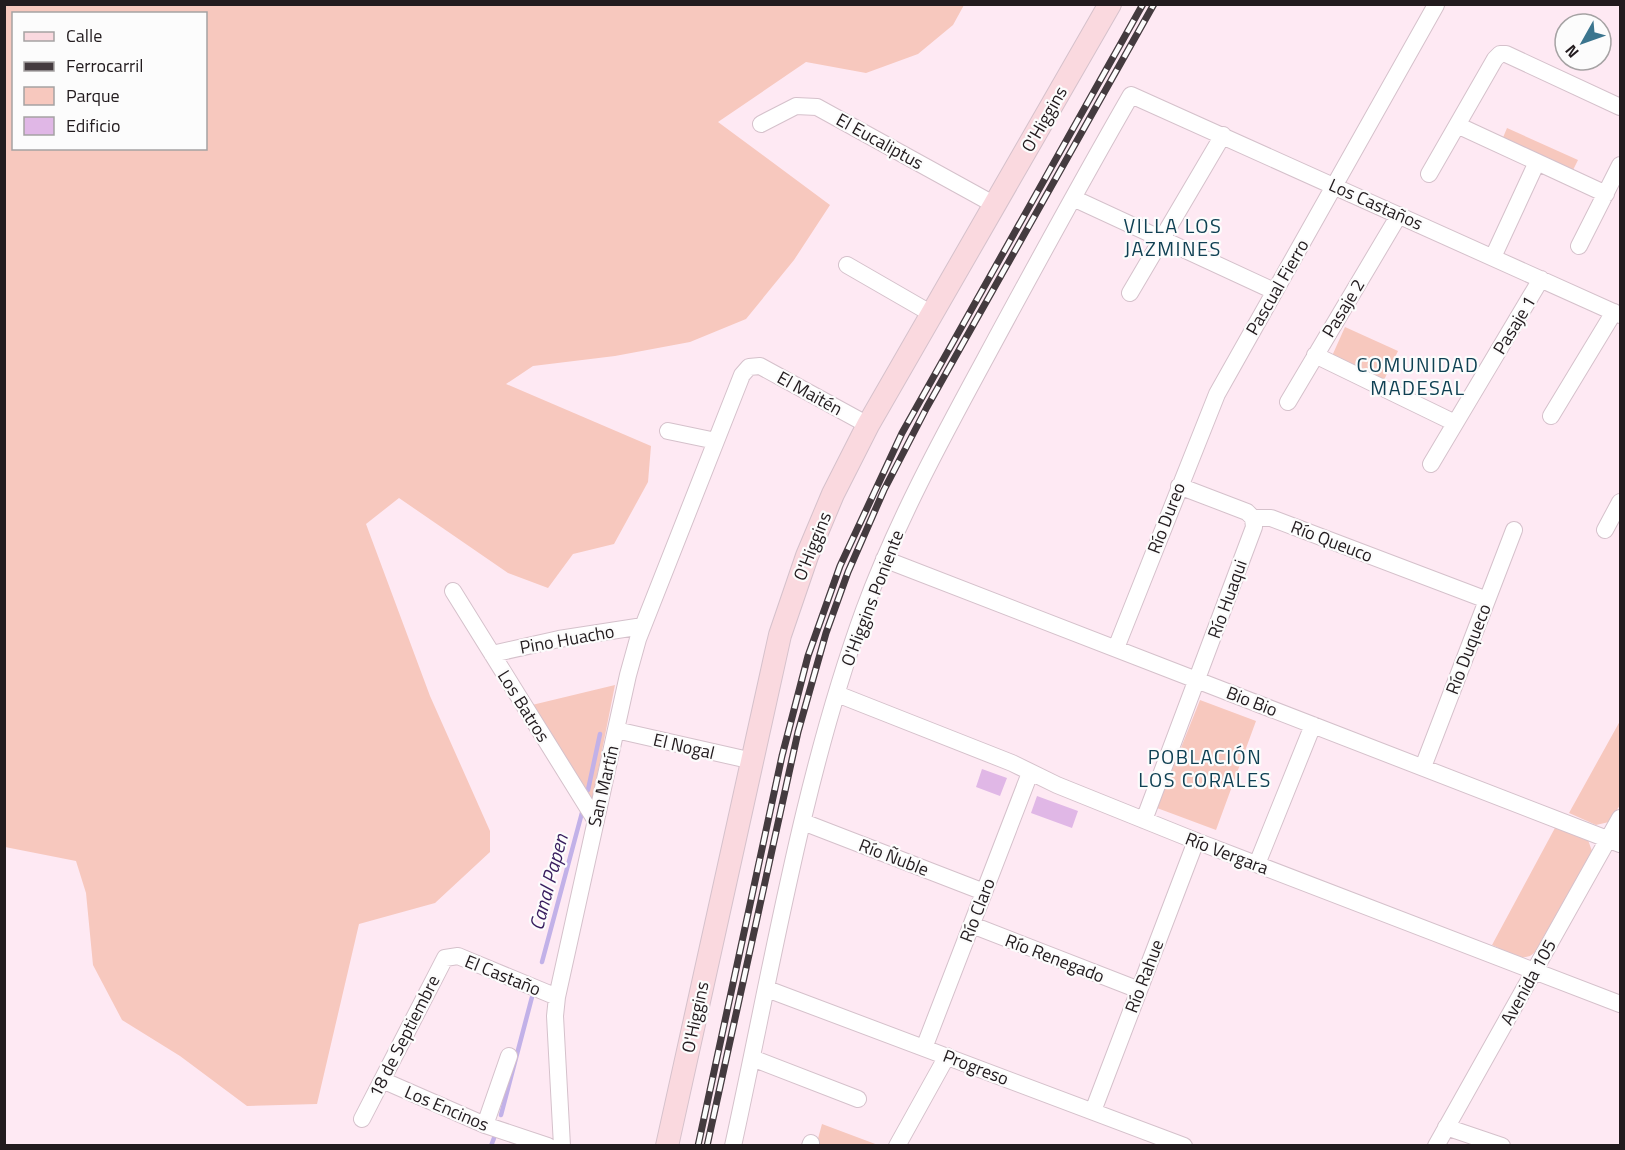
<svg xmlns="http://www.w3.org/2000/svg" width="1625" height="1150" viewBox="0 0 1625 1150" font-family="'Titillium Web',sans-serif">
  <rect width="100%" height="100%" fill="#fee9f3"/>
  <path fill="#f7c8be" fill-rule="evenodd" d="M4 5H964L953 25 918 54 866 73 806 62 718 122 830 205 794 260 746 319 690 342 615 356 533 366 506 384 651 446 648 482 614 544 573 554 548 588 508 573 399 498 366 524 430 696 490 831V852L435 903 359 924 317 1104 247 1106 180 1056 122 1020 93 965 86 893 76 861 5 847ZM14 14H206V148H14Z
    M1507 128 1578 160 1572 172 1502 140Z
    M1345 327 1398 351 1384 380 1332 356Z
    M615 685 592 801 532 705Z
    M1200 700 1256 721 1216 830 1157 808Z
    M1620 721V805L1609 822 1596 825 1569 813Z
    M1556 826 1588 840 1592 851 1535 952C1524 965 1505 950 1492 945Z
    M822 1124 878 1145 816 1146Z"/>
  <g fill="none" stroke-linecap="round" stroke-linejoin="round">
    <path stroke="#c2b1e8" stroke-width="4.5" d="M588 790 600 734
      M542 962 583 809
      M501 1115 532 997
      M491 1146 494 1138"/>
  </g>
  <path fill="#e0b7e6" d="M982 769 1007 778 1000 796 976 787Z
    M1037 796 1078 811 1072 828 1031 813Z"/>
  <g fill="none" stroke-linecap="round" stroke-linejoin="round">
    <g stroke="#d5c1cb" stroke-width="18">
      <path id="street" d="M761 124 796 106 817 107 995 205
        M1457 125 1606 194
        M1429 174 1495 59 1500 54H1506L1620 107
        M1073 198 1274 291
        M1579 246 1620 165
        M1493 257 1537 162
        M847 265 932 314
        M1130 293 1223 135
        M1315 355 1455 423
        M1288 402 1399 215
        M1551 416 1614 312
        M668 431 716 441
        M1431 464 1541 279
        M1179 486 1247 512 1253 518
        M1253 518H1271L1487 600
        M1605 530 1620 502
        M884 559 1620 844
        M453 591 596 821
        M1116 648 1217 394 1436 5
        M492 654 559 639 643 626
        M837 694 1012 763 1057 785 1196 841 1620 1004
        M616 730 753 761
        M1423 767 1514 530
        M1144 820 1254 527 1253 518
        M803 822 984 892
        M1257 864 1313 725
        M972 925 1139 990
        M767 989 1184 1146
        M924 1048 1030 773
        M752 1058 858 1099
        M382 1080 485 1125 548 1146
        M1093 1111 1196 841
        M362 1119 445 958 458 956 557 997
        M485 1125 509 1056
        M1446 1127 1502 1146
        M562 1146 555 1016 557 997 628 675 638 639 742 375 749 367 760 366 868 425
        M733 1146C772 968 802 781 864 610 896 523 941 440 985 359 1033 270 1081 182 1131 95L1620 315
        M810 1146 811 1143
        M897 1146 947 1056
        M1436 1146 1620 818"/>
    </g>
    <g stroke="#d5c1cb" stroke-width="24">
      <path id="secondary" d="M667 1146 780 635 807 556 833 494 868 425 1110 4"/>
    </g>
    <use href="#street" stroke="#fff" stroke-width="16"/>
    <use href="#secondary" stroke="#fad9df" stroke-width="22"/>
    <g stroke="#443b3f" stroke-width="7">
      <path id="rail" d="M698 1146 782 756 808 656 840 566 902 433 1143 4
        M707 1146 798 732 826 633 848 572 884 490 927 407 1154 4"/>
    </g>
    <use href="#rail" stroke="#fcfcfc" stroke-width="4.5" stroke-dasharray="14" stroke-linecap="butt"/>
  </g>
  <g text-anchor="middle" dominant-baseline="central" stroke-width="4.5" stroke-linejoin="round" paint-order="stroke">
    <g font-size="18" fill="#221b1e" stroke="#fcfcfc">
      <text transform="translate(1044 119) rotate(-60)">O'Higgins</text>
      <text transform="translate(880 141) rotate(29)">El Eucaliptus</text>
      <text transform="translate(1376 204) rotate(24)">Los Castaños</text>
      <text transform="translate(1277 287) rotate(-60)">Pascual Fierro</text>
      <text transform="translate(1343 308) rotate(-59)">Pasaje 2</text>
      <text transform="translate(1514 325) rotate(-59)">Pasaje 1</text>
      <text transform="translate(810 393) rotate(29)">El Maitén</text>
      <text transform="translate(1166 518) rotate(-69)">Río Dureo</text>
      <text transform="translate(1332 541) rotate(21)">Río Queuco</text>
      <text transform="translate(812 546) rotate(-68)">O'Higgins</text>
      <text transform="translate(872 598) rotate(-69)">O'Higgins Poniente</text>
      <text transform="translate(1227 599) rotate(-70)">Río Huaqui</text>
      <text transform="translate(567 639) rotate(-10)">Pino Huacho</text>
      <text transform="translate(1468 649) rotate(-69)">Río Duqueco</text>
      <text transform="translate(1252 701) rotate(21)">Bio Bio</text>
      <text transform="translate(524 706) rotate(58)">Los Batros</text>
      <text transform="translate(684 746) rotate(13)">El Nogal</text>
      <text transform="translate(603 786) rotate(-77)">San Martín</text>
      <text transform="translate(1227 853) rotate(21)">Río Vergara</text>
      <text transform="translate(894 857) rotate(21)">Río Ñuble</text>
      <text transform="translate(977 910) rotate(-69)">Río Claro</text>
      <text transform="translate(1055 958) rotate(21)">Río Renegado</text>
      <text transform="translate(503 975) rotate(22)">El Castaño</text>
      <text transform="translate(1144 976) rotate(-69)">Río Rahue</text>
      <text transform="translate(1528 982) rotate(-61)">Avenida 105</text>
      <text transform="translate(695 1017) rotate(-78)">O'Higgins</text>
      <text transform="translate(404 1036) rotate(-63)">18 de Septiembre</text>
      <text transform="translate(976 1067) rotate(21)">Progreso</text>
      <text transform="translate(447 1108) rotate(23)">Los Encinos</text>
    </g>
    <g font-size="20" letter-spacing="1.5" fill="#0f4053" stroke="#fcfcfc">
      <text x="1173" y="225">VILLA LOS<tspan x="1173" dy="23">JAZMINES</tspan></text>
      <text x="1418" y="364">COMUNIDAD<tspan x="1418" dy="23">MADESAL</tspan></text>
      <text x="1205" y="756">POBLACIÓN<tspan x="1205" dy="23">LOS CORALES</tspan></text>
    </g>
    <g font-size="20" font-style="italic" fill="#381d5e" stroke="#fcfcfc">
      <text transform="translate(548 882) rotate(-75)">Canal Papen</text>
    </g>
  </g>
  <rect width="1625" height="1150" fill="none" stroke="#221b1e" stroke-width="12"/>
  <rect x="12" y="12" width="195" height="138" fill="#fcfcfc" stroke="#a5a2a3" stroke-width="1.5"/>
  <rect x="24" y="32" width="30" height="9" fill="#fad9df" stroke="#a5a2a3" stroke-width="1.5"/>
  <text x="66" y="42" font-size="18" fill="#221b1e">Calle</text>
  <rect x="24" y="62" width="30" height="9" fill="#443b3f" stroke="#a5a2a3" stroke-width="1.5"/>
  <text x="66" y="72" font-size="18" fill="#221b1e">Ferrocarril</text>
  <rect x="24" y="87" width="30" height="18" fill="#f7c8be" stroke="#a5a2a3" stroke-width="1.5"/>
  <text x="66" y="102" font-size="18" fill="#221b1e">Parque</text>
  <rect x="24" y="117" width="30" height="18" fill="#e0b7e6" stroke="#a5a2a3" stroke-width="1.5"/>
  <text x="66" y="132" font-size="18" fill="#221b1e">Edificio</text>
  <g transform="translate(1583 42) rotate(230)"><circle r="28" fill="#fcfcfc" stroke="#a5a2a3" stroke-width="1.5"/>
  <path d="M0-4.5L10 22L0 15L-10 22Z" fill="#3b758e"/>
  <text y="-9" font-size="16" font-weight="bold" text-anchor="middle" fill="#221b1e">N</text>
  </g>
</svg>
